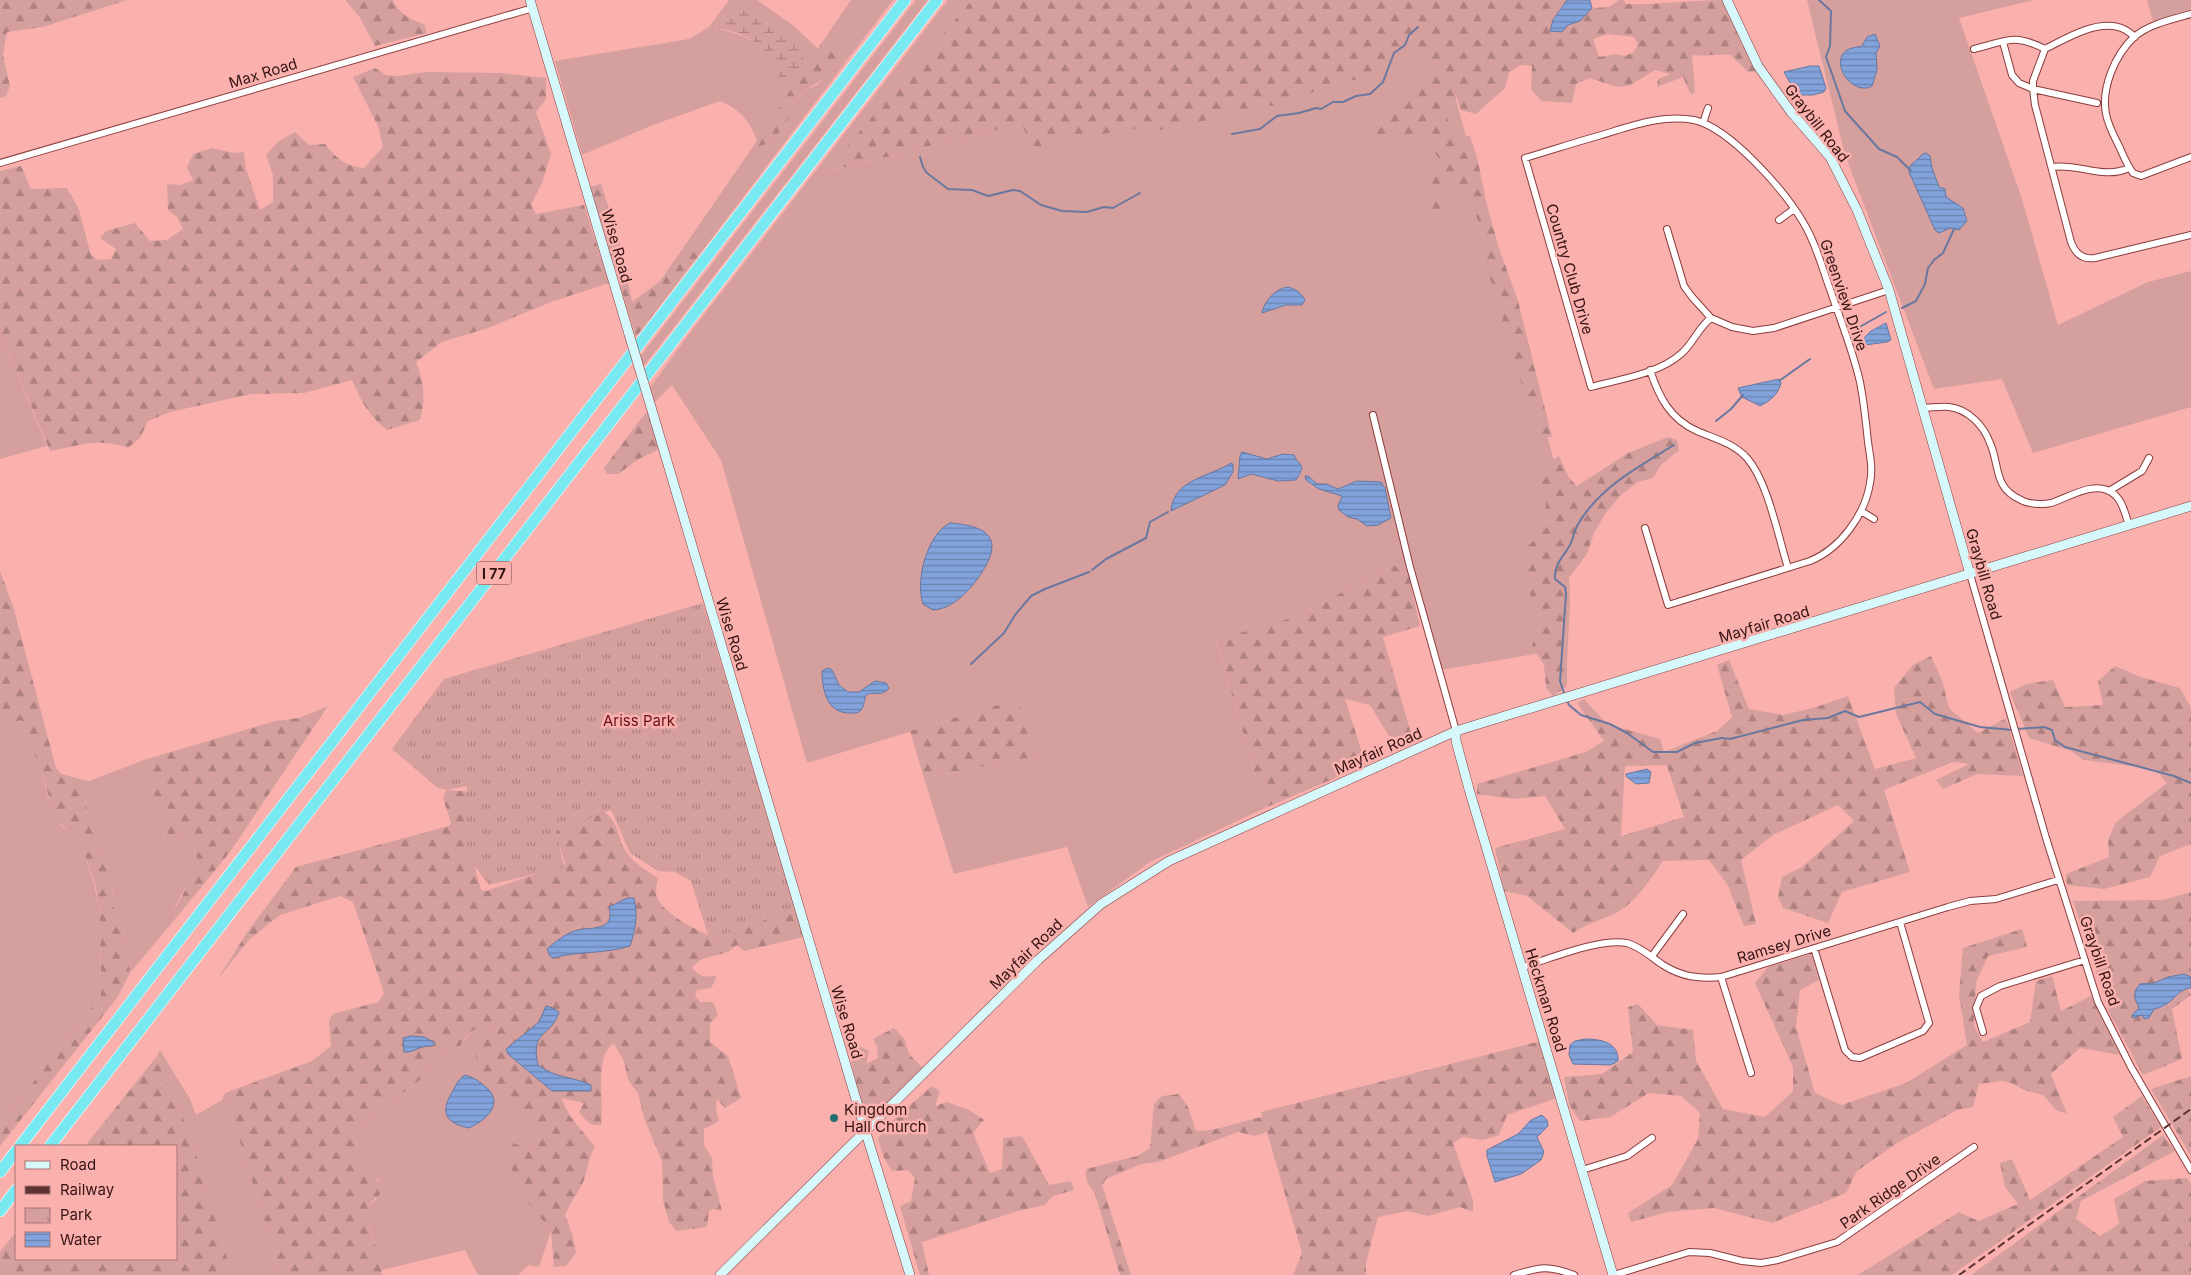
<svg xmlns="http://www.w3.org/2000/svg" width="2191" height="1275" viewBox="0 0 2191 1275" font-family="Inter,sans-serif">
  <defs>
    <pattern id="forest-firs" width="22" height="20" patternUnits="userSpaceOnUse" patternTransform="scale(1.25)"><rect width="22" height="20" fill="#d59f9d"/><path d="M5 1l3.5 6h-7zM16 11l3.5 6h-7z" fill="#ae807f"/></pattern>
    <pattern id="wetland-marsh" width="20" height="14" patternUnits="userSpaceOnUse" patternTransform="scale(1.25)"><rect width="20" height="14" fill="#d59f9d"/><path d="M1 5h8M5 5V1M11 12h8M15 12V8" fill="none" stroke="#ae807f"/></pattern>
    <pattern id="park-tufts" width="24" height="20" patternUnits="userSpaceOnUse" patternTransform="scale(1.25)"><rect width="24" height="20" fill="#d59f9d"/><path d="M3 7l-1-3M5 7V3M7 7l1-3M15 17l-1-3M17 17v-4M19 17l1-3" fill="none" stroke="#ae807f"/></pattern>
    <pattern id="water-rules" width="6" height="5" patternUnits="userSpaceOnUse" patternTransform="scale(1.25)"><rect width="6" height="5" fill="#81a2db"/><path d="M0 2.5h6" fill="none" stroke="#6a83b0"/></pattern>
  </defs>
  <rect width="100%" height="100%" fill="#fab1ae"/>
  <path fill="#d59f9d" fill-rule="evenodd" d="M729 0H757L794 26 818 49 757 141C751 122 738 108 720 101L653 125 582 155 555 61 689 39 709 27ZM745 4 786 32 802 48 781 83C770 44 752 37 715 28 722 18 733 7 745 4Z
    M851 0H893L706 246 690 238 752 148 767 144 786 126 793 101 803 91 817 85 850 56 827 35Z
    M916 0H928L643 367 640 357Z
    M948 0H972L826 172 1435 22 1554 461 1558 650 1441 670 1418 585 1394 565 1295 617 1216 641 1265 808 1150 862 1088 907 1067 847 954 874 924 778 1036 756 1018 699 807 763 721 460 672 385 653 404 649 389 686 338Z
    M1807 0H2034L1959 18 2022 199 2058 325 2148 282 2191 271V407L2033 453 2002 379 1934 389 1845 155Z
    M2147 0H2191V11L2153 21Z
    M0 332 47 446 0 459Z
    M20 720 25 723 28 729 48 796 60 825 70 832 83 851 94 883 100 914 101 995 0 1125V729Z
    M144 760 165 833 171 836 188 830 201 872C189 884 179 896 173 912H181L130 973 125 933 112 903 113 878 90 823 80 779 89 781Z
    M481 1027 496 1028 497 1035 536 1111 538 1129 528 1150 524 1197 551 1231 539 1267 529 1265 518 1275H478L465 1250 382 1270 367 1216V1206L376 1200 379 1181 364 1169 355 1141 358 1128 421 1079 439 1050 459 1048 473 1029Z
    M160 1050 190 1099 196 1115 222 1100 225 1093 281 1275H232L191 1137 157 1056Z"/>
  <path fill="url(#forest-firs)" fill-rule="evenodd" d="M0 0H127L43 27 7 32 3 55 10 86 6 96 0 98Z
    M345 0H393C399 14 411 20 424 24L427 33 375 46 359 16Z
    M972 0H1567L1553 20C1574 26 1578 24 1592 8L1609 7 1619 0H1624L1626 4C1659 5 1691 0 1724 0L1757 71 1748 72 1731 55C1718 53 1706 57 1692 55L1695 92 1691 95 1683 77 1657 87 1658 79 1670 74 1655 70 1629 86 1617 87 1590 78 1576 84 1572 103 1541 101 1531 88 1532 66 1520 65 1509 73 1505 88 1476 114 1461 110 1455 93 1456 99 1445 105 1449 122 1459 135 1470 136 1477 157 1487 205 1499 248 1518 301 1552 437 1540 438 1536 413 1525 393 1517 371 1503 325 1501 307 1484 262 1483 234 1476 215 1458 187 1450 180 1441 188 1443 208 1437 211 1424 204 1439 159 1426 139 1405 136 1369 143V134L1384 123 1408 95 1413 93 1429 75 1428 63 1418 51H1407L1363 77 1328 89 1304 94 1281 106H1266L1165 130 1144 127 1097 135 1055 137 1040 148 1033 146 1021 124 825 172ZM1608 34 1634 37 1638 44 1634 52 1625 56 1616 54 1599 57 1593 39Z
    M827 35 850 55 829 76 803 91 793 101 786 126 767 144 752 148Z
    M375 68 386 75 398 76 426 72 502 73 546 78V99L536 112 551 154 542 183 531 205 536 214 584 205 609 283 551 302 488 328 442 342 416 362C424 382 426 399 420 420L387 430C368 414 362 403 352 380L304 393 251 394 170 412 148 421 140 438 128 448C99 437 78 446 50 451L0 332V171L21 166 31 189 67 188 78 207 91 255 98 260 111 259 116 249 100 238 106 231 135 223 150 241 167 240 183 229 177 217 168 210 167 184 181 185 193 180 187 167 193 154 212 148 233 153 244 152 246 169 260 210 273 202V175L266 155 279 141 295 132 309 145 325 144C337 159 345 166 364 168L383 147 378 126 353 77Z
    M601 184 621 246 632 302 660 281 690 238 706 246 636 337 590 187Z
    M647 411 659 449 639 459 618 474H607L604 468Z
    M1668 437 1677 440 1679 450 1661 465 1653 478 1638 482 1620 496 1605 514 1594 533 1587 554 1569 578 1570 601 1567 664V686L1553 696 1546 688 1544 665 1532 646 1539 623 1530 594 1526 548 1546 528C1545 517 1546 508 1546 499 1546 488 1538 483 1539 471L1547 467V462L1559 456 1569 478 1577 486 1628 453Z
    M1394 565 1409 577 1420 626 1383 637 1413 740 1389 736 1370 705 1345 699 1366 765 1265 808 1216 640 1295 617Z
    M0 571 13 606 56 768 61 774 80 779 90 823 113 878 112 903 125 933 130 973 117 998 0 1146V1125L101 995 100 914 95 883 83 851 70 832 57 821 25 723 20 720 0 729Z
    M1931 656 1942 680 1949 708 1978 733 2006 718 2023 776 1977 774 1943 789 1936 780 1969 764 1953 762 1884 790 1910 872 1842 892 1828 923 1783 908 1778 897 1782 877 1802 867 1854 821 1838 805 1773 835 1741 860 1756 924 1744 926 1727 884 1709 860 1663 861C1650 880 1636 902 1616 913 1601 920 1587 924 1573 933L1527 896 1504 891 1495 848 1565 829 1545 796 1513 799 1477 794V784L1586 752 1604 741 1577 703 1584 699 1607 724 1660 739 1664 752 1717 731 1732 717 1717 665 1729 660 1749 709 1783 715 1813 708 1848 696 1875 769 1916 758 1896 714 1894 688 1913 665ZM1666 763 1684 817 1621 836 1625 766 1667 765Z
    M2115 666 2141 677 2180 688 2191 708V844L2160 856 2150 877 2104 889 2067 885 2066 874 2109 857 2108 840 2116 822 2167 783 2155 769 2083 760 2071 751 2029 738 2010 692 2026 684 2053 680 2065 707 2103 705 2098 681Z
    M1018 699 1036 756 924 778 910 731Z
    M328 706 230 852 181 912H173L189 884 201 872 188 830 170 836 165 833 144 760 275 721 299 718Z
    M447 790 474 792 470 849 481 890 486 891 565 864 554 827 603 811C620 823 616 834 625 850 633 863 646 870 658 878 657 884 655 892 657 897 665 916 698 930 714 938L795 909 803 937 744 951 737 945 728 952 702 959 692 967C699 977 705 978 716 975L715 981 711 988 697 990 695 995 700 1002H713L718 1015 710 1024V1042L728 1056 741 1098 725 1108 717 1099 716 1109 719 1121 704 1129V1145L712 1158 713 1176 722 1211 713 1209 709 1211 707 1227 676 1231 669 1222 663 1200 662 1161 644 1118 638 1093 628 1080 624 1061 614 1044C594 1053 604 1106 601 1125 589 1127 586 1120 579 1112L584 1103 561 1098 570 1116 595 1147C588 1159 588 1168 584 1180 579 1192 570 1202 565 1215L573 1236 576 1253 566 1266 554 1267 551 1231 524 1197 508 1160 513 1143 529 1149 537 1129 533 1122 536 1111C505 1111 486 1079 475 1054L486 1039 497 1035 496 1028C472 1026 471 1030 459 1048L439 1050 421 1079 358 1128 355 1141 364 1169 373 1175 381 1186 380 1194 367 1206C367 1230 380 1252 382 1275H281L225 1093 312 1061 331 1046 329 1021 333 1014 378 1002 384 993 353 902 340 896 280 915 250 939 217 980 248 931 296 867 449 826 451 823 443 798ZM627 898 621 949 584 953 553 958 548 949 549 947 592 927 603 926 608 922 610 915 609 907ZM556 1021C538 1036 533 1042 538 1065L551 1074 583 1081 579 1091H552L508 1054 539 1022Z
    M2191 892V977H2168L2154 983H2146L2139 1004V1008L2132 1014V1017L2142 1015 2154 1009 2163 1008 2184 989 2188 988 2191 995 2172 1009 2182 1059 2143 1075 2109 1012 2073 901 2163 900Z
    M2022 929 2027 947 1988 956 1976 982 1974 1026 1983 1042 2030 1022 2036 981 2052 976 2061 1011 2091 996 2120 1055 2080 1048 2051 1074 2067 1114 2056 1110 2043 1095 2024 1090 2011 1083 2002 1081 1979 1084 1973 1107 1957 1110 1897 1143 1857 1171 1846 1193 1772 1223 1714 1208 1668 1212 1631 1222 1628 1213 1672 1185 1698 1139 1700 1113 1681 1096 1649 1093 1610 1117 1580 1121 1569 1105 1564 1077 1602 1074 1633 1052 1628 1007 1638 1004 1657 1025 1693 1030 1696 1061 1723 1109 1765 1117 1793 1091V1067L1755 983 1768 967 1811 954 1819 980 1800 990 1796 1027 1815 1093 1841 1105 1906 1083 1967 1045 1959 995 1963 948Z
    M894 1028 904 1038 909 1054 924 1069 883 1107 870 1112 861 1103 850 1057 859 1046 869 1051 866 1064 878 1058 877 1046 873 1039Z
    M1541 1041 1557 1098 1507 1115 1499 1135 1483 1140 1463 1137 1453 1143 1473 1200V1212L1460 1207 1428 1216 1408 1211 1378 1217 1366 1263V1275H1293L1302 1253 1267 1132 1255 1136 1238 1132 1158 1162 1141 1164 1106 1179 1102 1185 1131 1275H1120L1094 1191C1087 1186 1085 1177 1086 1169L1137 1156 1150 1148 1154 1104 1162 1096 1179 1094 1188 1107 1196 1131C1219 1131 1240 1121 1262 1117L1261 1112Z
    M157 1056 191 1137 232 1275H0V1252L16 1232V1259H176V1146H85Z
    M2191 1076V1156L2151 1089Z
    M932 1086 940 1091 935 1106 947 1102 969 1110 984 1120 973 1133 990 1173 1002 1169 1003 1138 1022 1136 1049 1185 1071 1181 1074 1190 1053 1196 1045 1205 1018 1211 922 1242 929 1275H920L900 1206 911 1201 915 1178 908 1170 892 1171 883 1156 878 1139 886 1126Z
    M2142 1096 2161 1127 1952 1275H1858L1959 1212 1978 1221 2018 1204 2005 1187 2000 1163 2012 1159 2030 1200 2123 1137 2113 1117Z
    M2163 1135 2175 1151 2081 1201 2076 1219 2100 1236 2119 1224 2114 1199 2145 1181 2187 1178 2191 1184V1275H1971Z"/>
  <path fill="url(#wetland-marsh)" d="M745 3C759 13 806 40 804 57 803 68 789 77 781 84 771 48 751 33 715 28 722 18 732 7 745 3Z"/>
  <path fill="url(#park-tufts)" d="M703 603 795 909 714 938 708 935 691 881 675 872 658 871 630 853 611 810 556 831 564 867 489 885 466 855 467 786 447 790 438 788 392 749 444 679Z"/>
  <path fill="url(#water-rules)" stroke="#6a779f" d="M1567 0H1590L1592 8 1580 21 1568 25 1562 32 1550 31 1553 20Z
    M1875 34 1880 46 1876 53 1877 70 1872 86C1854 97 1828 63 1847 50 1850 48 1858 47 1862 46L1867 37Z
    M1810 66H1819L1826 88 1824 92 1813 95H1797L1784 72Z
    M1923 154 1926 153 1930 156 1932 168 1939 187 1945 189 1946 197 1963 208 1967 221 1959 230 1950 228 1939 233 1935 230 1909 172 1910 166Z
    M1288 287C1296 289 1301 293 1305 300L1302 305H1286L1262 313C1264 301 1276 288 1288 287Z
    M1886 323 1891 340 1887 342 1865 345 1863 339 1871 331Z
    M1779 379 1781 383C1778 395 1770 401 1760 406L1742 397 1738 388Z
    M1242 452 1267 459 1283 454 1294 455C1300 468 1307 463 1296 480L1278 481 1251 474 1238 479 1240 456Z
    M1231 463 1233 464V472L1225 485 1171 511C1173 479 1210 477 1231 463Z
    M1305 476H1308L1317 484H1326L1338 489 1357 481 1381 482 1385 488 1391 518 1378 525 1367 526 1357 519 1348 517 1339 510 1338 506 1342 496 1319 489 1306 480Z
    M950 523C993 526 1004 542 978 578 968 592 952 609 933 610L923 604C915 581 927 534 950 523Z
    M828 668 832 670 839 685 848 692H859L875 681 886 683 889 688C883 697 873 691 866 695 864 700 864 707 861 710 858 714 853 713 849 713 827 713 822 690 822 671Z
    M1647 769 1651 772 1649 783 1636 784 1627 777 1626 774Z
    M627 898H634C638 917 636 927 630 946 606 954 578 951 553 958L550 956 547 949C556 941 566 933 578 930 586 928 603 929 608 922 611 917 610 912 609 907Z
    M2184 974 2191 977V988C2177 988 2172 1007 2154 1009L2149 1018 2144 1019 2142 1015 2132 1018V1015L2139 1008 2135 999V991L2140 984 2154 983 2168 977Z
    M546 1006 553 1008 559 1012C551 1038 530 1029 538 1065 557 1079 572 1076 591 1085V1091H552L508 1054 506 1049 539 1022Z
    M411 1036 424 1037 435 1043 432 1046C419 1045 415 1053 404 1052L403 1038Z
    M1585 1039C1600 1039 1619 1042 1618 1061L1611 1065 1573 1064 1569 1055 1570 1045 1575 1041Z
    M465 1075C473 1077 480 1082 486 1087 505 1104 486 1120 469 1128 444 1123 440 1111 453 1091 456 1084 459 1079 465 1075Z
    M1542 1115 1547 1120 1548 1126 1537 1137 1544 1152 1541 1160 1521 1174 1495 1182 1487 1156V1150L1518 1134 1531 1120Z"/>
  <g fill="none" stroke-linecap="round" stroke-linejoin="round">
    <path stroke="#6a779f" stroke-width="2" d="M1819 0 1831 11 1830 46 1826 57 1845 111 1879 149 1897 157 1911 171
      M1232 134 1260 129 1277 116 1299 113 1316 108 1321 109 1333 102H1343L1356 96 1370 94 1383 82 1394 53 1405 45 1409 35 1418 27
      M920 157 923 167 927 173 948 189 972 190 988 196 1013 190 1020 191 1041 205 1062 211 1087 212 1104 207 1113 208 1140 193
      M1902 308 1916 301 1925 284 1928 268 1934 260 1943 253 1954 229
      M1856 329 1886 312
      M1779 381 1810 359
      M1716 421 1731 409 1743 395
      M1092 570 1106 559 1146 538 1150 522 1168 512
      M971 664 1004 633 1015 615 1031 596 1045 589 1089 572
      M1565 696 1560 681 1566 594 1565 587 1555 579C1554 564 1564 556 1570 545 1573 539 1574 532 1577 526 1598 488 1638 467 1674 445
      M1567 700 1569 705 1581 715 1610 724 1627 733 1653 752H1677L1695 743 1722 738 1730 739 1803 720 1828 718 1845 711 1859 717 1920 702 1935 714 1980 727 2012 730
      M2017 729 2044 727 2052 730 2055 740 2065 747 2174 776 2191 783"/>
    <g stroke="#8b3c3d" stroke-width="8">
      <path id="street" d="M2191 14C2173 19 2149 24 2134 37 2115 55 2101 88 2106 114 2108 125 2114 136 2119 146 2123 155 2127 165 2133 173L2141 176 2191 157
        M2003 42 2012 75 2019 83 2033 89 2035 105 2071 242C2075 253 2082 260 2095 258L2191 235
        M1974 49C2007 41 2013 33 2045 49
        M2097 103 2033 89V81L2045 49C2065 39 2094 21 2118 27 2125 28 2130 33 2135 37
        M1703 123 1708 108
        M0 163 533 8
        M2052 167C2079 163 2103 180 2129 168
        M1779 220 1794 209
        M1667 229 1684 286 1692 297 1711 318 1732 327 1753 331 1774 328 1889 290
        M1650 370C1659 397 1670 419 1697 431 1716 439 1733 443 1747 458 1768 482 1778 536 1788 568
        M1922 408C1931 408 1941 406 1949 407 1968 409 1984 426 1990 443 2000 465 1993 488 2021 500 2028 504 2042 505 2051 503 2068 498 2097 478 2115 495 2123 502 2126 516 2129 526
        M1373 415 1410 567 1456 731
        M2109 491 2142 471 2149 458
        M1861 511 1874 519
        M1645 528 1668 605 1810 561C1840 549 1865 515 1870 483 1873 469 1870 456 1868 442 1866 422 1864 402 1860 382 1853 351 1841 322 1831 292 1822 268 1816 243 1803 222 1784 190 1730 128 1694 120 1661 114 1629 127 1598 136 1573 143 1549 151 1525 158L1591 387C1620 379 1659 374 1682 353 1693 343 1699 327 1711 318
        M1970 574 2046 838 2098 1002 2131 1067 2191 1170
        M1814 948 1845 1050 1852 1057 1860 1058 1923 1031 1929 1023 1900 922
        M1652 956 1683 914
        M1522 967C1550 959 1599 938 1627 943 1641 947 1651 957 1663 965 1682 977 1699 979 1721 977L1948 907 1970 901 1996 899 2058 880
        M1721 977 1751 1073
        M1983 1032 1976 1008 1981 996 2000 986 2085 960
        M1582 1170 1627 1156 1652 1138
        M1514 1275C1540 1267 1548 1265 1574 1275
        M1614 1275 1689 1252 1710 1253 1742 1261 1761 1263 1778 1260 1837 1242 1974 1147"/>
    </g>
    <g stroke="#8b3c3d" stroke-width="10">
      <path id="secondary" d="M530 0 629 334
        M1727 0 1758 66 1791 112 1830 157 1857 210 1889 290 1970 574
        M651 407 866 1133 910 1275
        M1456 731V741L1469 789 1613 1275
        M720 1275 1038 960 1101 904 1169 861 1456 731 2191 506"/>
    </g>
    <g stroke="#fff" stroke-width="12">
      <path id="highway" d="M20 1146 905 0
        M50 1146 937 0
        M0 1172 16 1151
        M0 1211 16 1190"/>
    </g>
    <use href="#street" stroke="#fff" stroke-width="6"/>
    <use href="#secondary" stroke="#d6f8fb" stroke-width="9"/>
    <use href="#highway" stroke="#78e9f1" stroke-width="11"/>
    <path stroke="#5d3333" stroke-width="2" stroke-dasharray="8 4" stroke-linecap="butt" d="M1959 1275 2191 1109"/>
    <g stroke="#8b3c3d" stroke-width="10" stroke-linecap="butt">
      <path id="secondary-bridge" d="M629 334 651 407"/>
    </g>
    <use href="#secondary-bridge" stroke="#d6f8fb" stroke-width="9"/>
  </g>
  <circle fill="#236e73" stroke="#fab1ae" stroke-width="2" cx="834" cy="1118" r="5"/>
  <g text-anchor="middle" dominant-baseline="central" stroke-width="5" stroke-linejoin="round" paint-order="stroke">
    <rect fill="#fab1ae" stroke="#704242" stroke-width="1" x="476.5" y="561.5" width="35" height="23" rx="4"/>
    <g font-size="14" font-weight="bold" fill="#351314">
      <text x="494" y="573">I 77</text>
    </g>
    <g font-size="15" fill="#351314" stroke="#fab1ae">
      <text transform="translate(263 73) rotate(-17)">Max Road</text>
      <text transform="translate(1817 123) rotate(52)">Graybill Road</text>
      <text transform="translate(617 246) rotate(74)">Wise Road</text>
      <text transform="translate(1570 269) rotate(74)">Country Club Drive</text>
      <text transform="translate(1844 295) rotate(71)">Greenview Drive</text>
      <text transform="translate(1984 574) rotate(74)">Graybill Road</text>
      <text transform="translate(1764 624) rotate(-17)">Mayfair Road</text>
      <text transform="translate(732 634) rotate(73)">Wise Road</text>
      <text transform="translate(1378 751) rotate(-24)">Mayfair Road</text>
      <text transform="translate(1784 944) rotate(-17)">Ramsey Drive</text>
      <text transform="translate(1026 954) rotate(-44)">Mayfair Road</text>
      <text transform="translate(2100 961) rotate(71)">Graybill Road</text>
      <text transform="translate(1546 1000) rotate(73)">Heckman Road</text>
      <text transform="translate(847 1022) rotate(73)">Wise Road</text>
      <text transform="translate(1890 1191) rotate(-35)">Park Ridge Drive</text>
    </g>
    <g font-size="15" fill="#680d18" stroke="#fab1ae">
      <text x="639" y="720">Ariss Park</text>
    </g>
    <g font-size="15" fill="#351314" stroke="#fab1ae" text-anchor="start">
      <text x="844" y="1109">Kingdom<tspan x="844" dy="17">Hall Church</tspan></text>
    </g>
  </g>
  <rect x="15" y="1145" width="162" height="115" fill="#fab1ae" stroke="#ab7270"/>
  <rect x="25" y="1161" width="25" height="8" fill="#d6f8fb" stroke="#ab7270"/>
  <text x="60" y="1170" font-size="15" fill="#351314">Road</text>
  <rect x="25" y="1186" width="25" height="8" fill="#5d3333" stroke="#ab7270"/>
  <text x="60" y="1195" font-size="15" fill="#351314">Railway</text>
  <rect x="25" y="1208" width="25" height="15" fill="url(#park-tufts)" stroke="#ab7270"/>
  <text x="60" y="1220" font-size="15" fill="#351314">Park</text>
  <rect x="25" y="1232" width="25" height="15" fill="url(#water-rules)" stroke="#ab7270"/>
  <text x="60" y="1245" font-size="15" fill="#351314">Water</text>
</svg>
